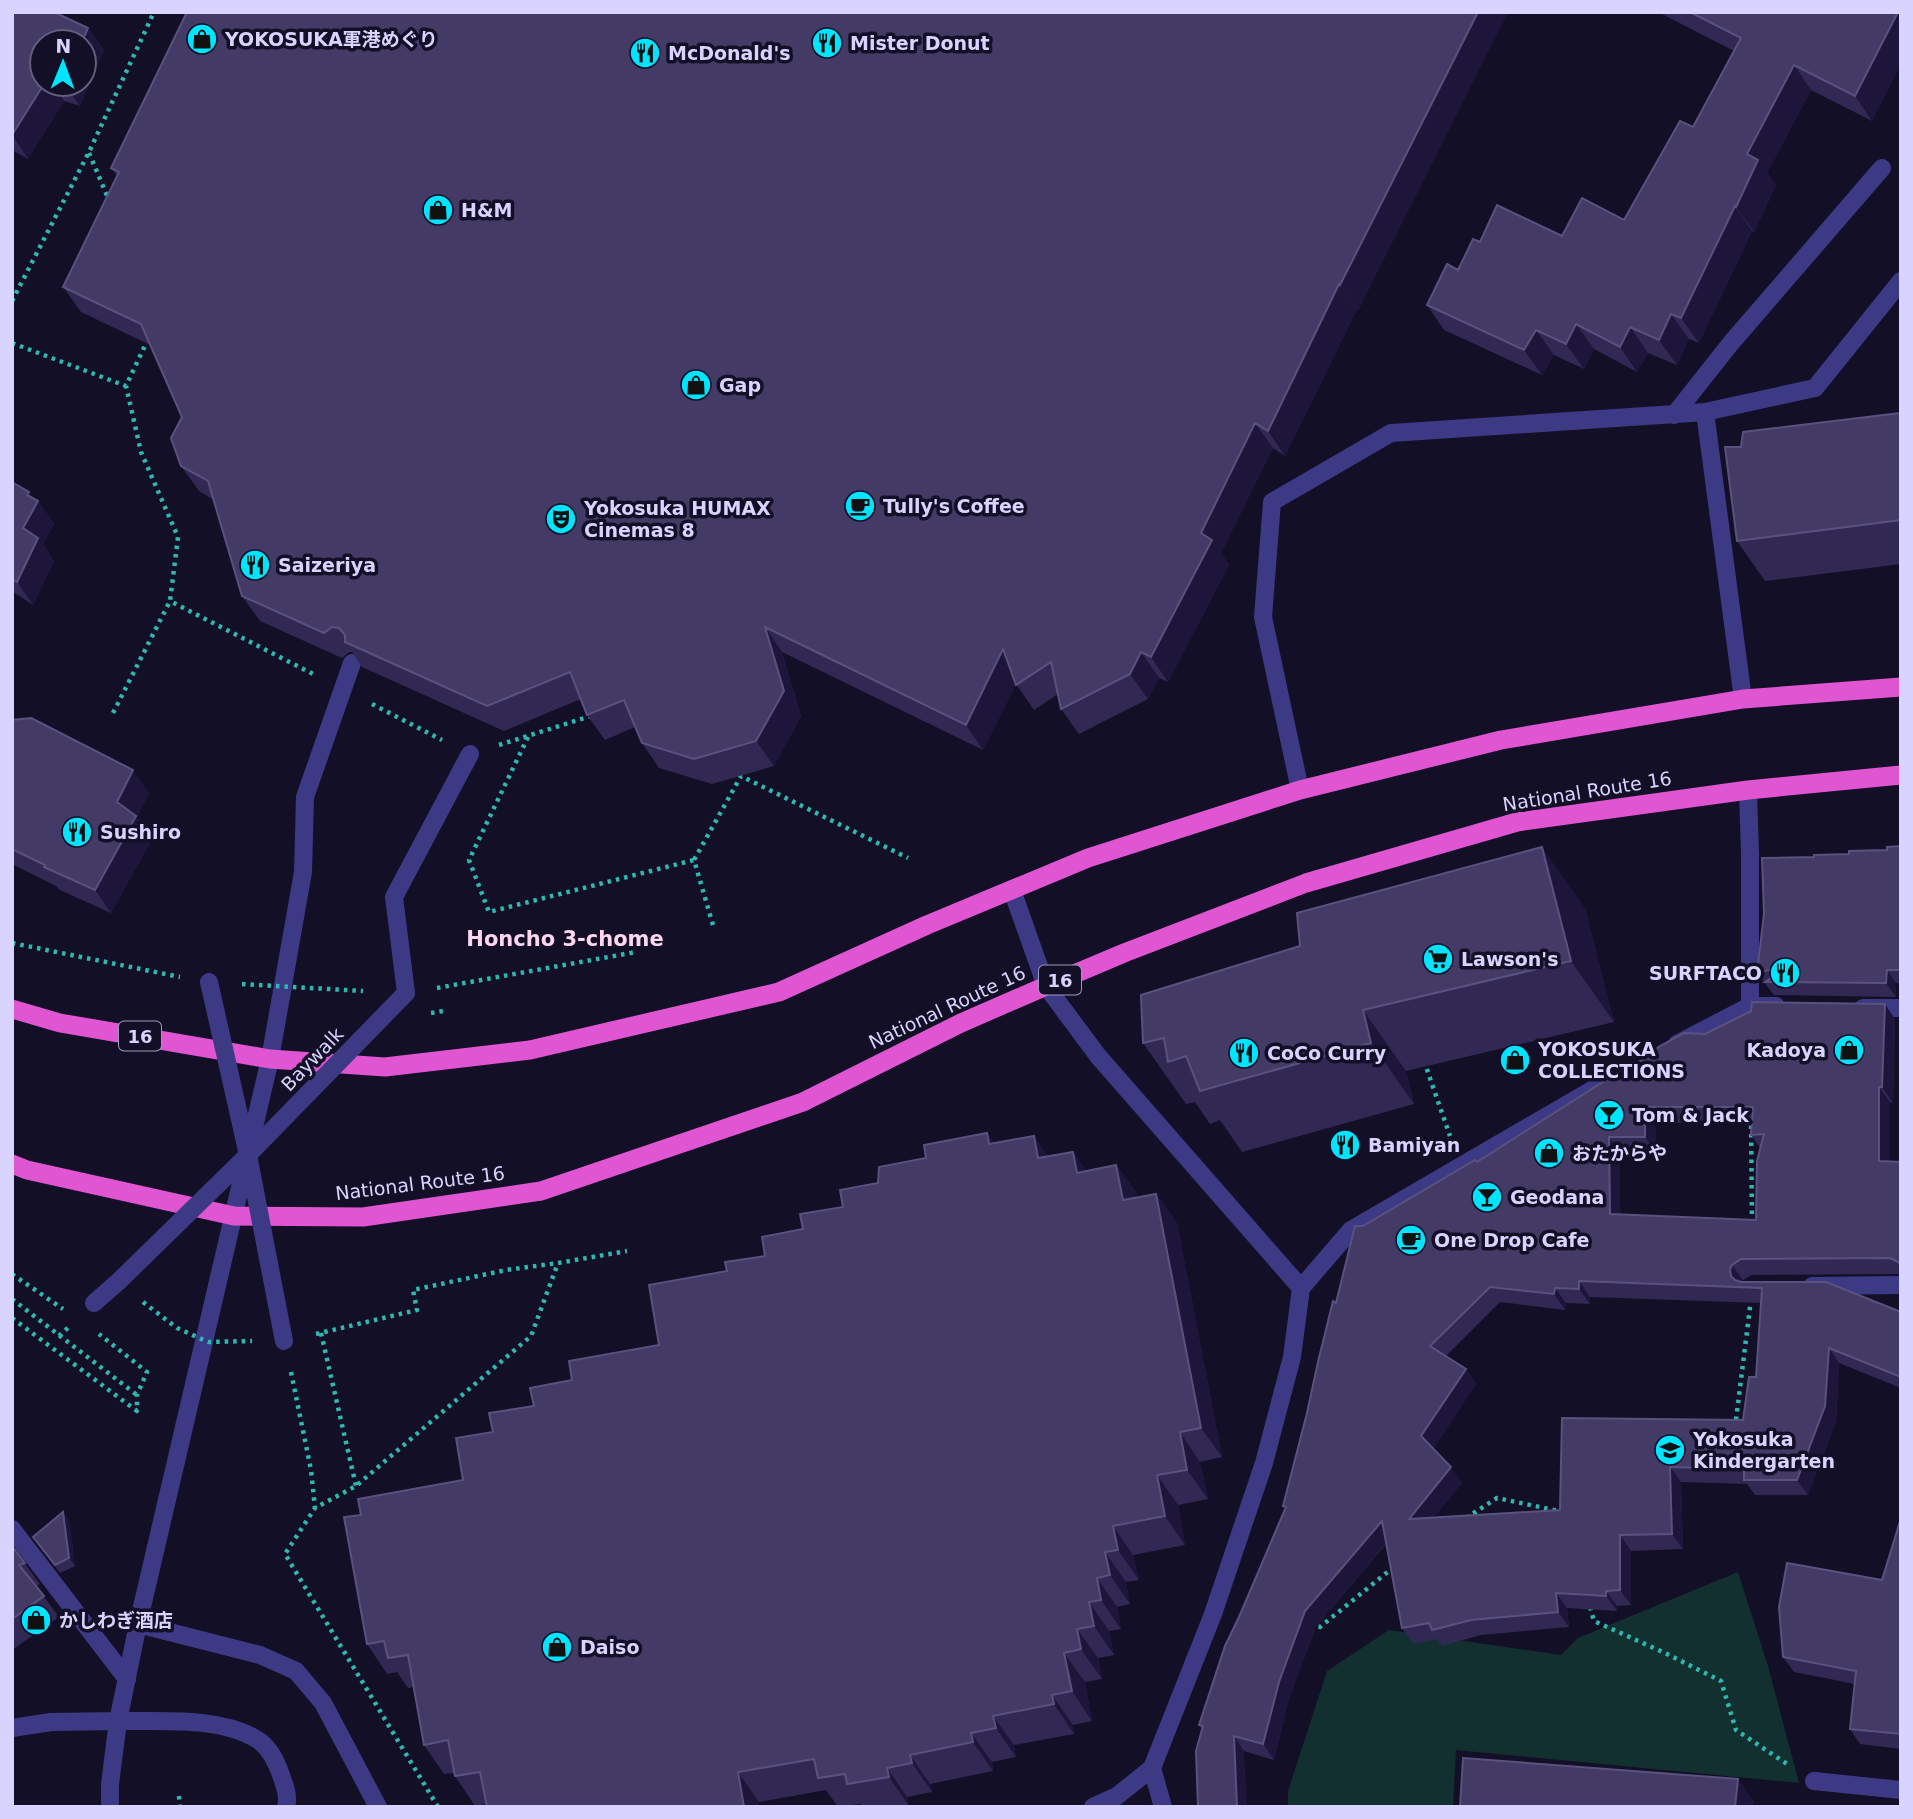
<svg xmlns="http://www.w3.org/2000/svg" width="1913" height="1819" viewBox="0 0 1913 1819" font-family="'DejaVu Sans','Noto Sans JP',sans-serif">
  <rect width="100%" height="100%" fill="#130f26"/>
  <path fill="#12302f" d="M1738 1572 1768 1666 1799 1783 1456 1750 1453 1807H1288V1791L1327 1671 1389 1630 1561 1655 1578 1638Z"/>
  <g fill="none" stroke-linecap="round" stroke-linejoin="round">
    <path stroke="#2fb8b0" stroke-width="4.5" stroke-dasharray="3.5 5" stroke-linecap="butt" d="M89 153 108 198 109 196
      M12 301 89 152 154 12
      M148 339 126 386 141 452 178 537 170 601 315 675
      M12 343 126 386
      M372 704 442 740
      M113 713 170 601
      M528 737 469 860 489 912 694 860
      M499 745 594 715
      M713 925 694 860 741 776 908 858
      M12 943 180 977
      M437 988 636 952
      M431 1013 443 1011
      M1424 1061 1450 1136
      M1751 1117 1752 1224
      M12 1274 63 1309
      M12 1299 137 1395
      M12 1318 137 1411V1395L147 1372 99 1334
      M321 1333 356 1486
      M316 1334 417 1310 413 1290 506 1270 558 1263
      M291 1372 311 1470 315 1508
      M1736 1420 1751 1299
      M1466 1518 1497 1498 1559 1511
      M1590 1607 1594 1621 1665 1653 1721 1681 1736 1730 1787 1764
      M1310 1626 1320 1627 1395 1566
      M179 1796 180 1807
      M438 1807 285 1554 315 1508 356 1486 531 1336 558 1263 627 1251"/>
    <path stroke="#3d3a85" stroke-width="18" d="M1705 412 1743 699
      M1674 415 1731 343 1882 168
      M1300 790 1263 617 1272 502 1391 433 1705 412 1815 388 1901 281
      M270 1059 303 872 305 797 352 663
      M1812 1286 1901 1285
      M1814 1781 1901 1790"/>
    <path stroke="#3d3a85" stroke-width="18" d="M406 993 394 897 470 754"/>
    <path stroke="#3d3a85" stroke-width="18" d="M1748 790 1750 855V1006
      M1012 890 1046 986 1098 1056 1301 1288 1292 1357 1264 1463 1213 1614 1152 1768 1117 1796 1093 1807
      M1863 1008H1901
      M1677 1044 1750 1006H1776
      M1301 1288 1351 1230 1597 1087
      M12 1529 127 1679
      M138 1624 260 1655 296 1671 323 1703 378 1807
      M118 1721C161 1722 220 1716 258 1740 269 1747 277 1763 281 1775 285 1787 289 1795 286 1807
      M1152 1768 1163 1807"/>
    <path stroke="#3d3a85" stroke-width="18" d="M12 1728 51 1722 118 1721
      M110 1807V1784L118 1721 138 1624 270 1059"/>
    <path stroke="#e055d1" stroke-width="19" d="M12 1009 60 1023 270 1059 385 1067 530 1050 779 992 927 925 1088 858 1300 790 1501 740 1743 699 1901 687
      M12 1164 27 1170 234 1216 363 1217 541 1191 803 1102 961 1023 1046 986 1124 953 1306 883 1517 822 1748 790 1901 775"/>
    <path stroke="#2fb8b0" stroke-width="4.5" stroke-dasharray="3.5 5" stroke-linecap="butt" d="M242 984 363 991
      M143 1302 177 1328 208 1342 252 1341
      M59 1336 71 1325"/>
    <path stroke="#3d3a85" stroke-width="18" d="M209 982 248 1155 284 1341
      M94 1303 118 1282 248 1155 406 993"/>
  </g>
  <path fill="#312854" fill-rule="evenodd" d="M12 12H54L88 28 104 50 80 106 64 101 28 159 12 150ZM42 42H84V84H42Z
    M1508 12 1358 310 1357 309 1285 456 1273 448 1221 553 1229 565 1168 682 1159 678 1148 699 1079 734 1061 709 1058 694 1034 710 1016 684 983 750 782 652 801 716 774 766 712 784 659 768 642 743 635 727 605 740 587 715 581 699 504 731 362 667 352 652H349L342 658 260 621 242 596 214 500 199 491 181 466 182 417 150 345 81 312 63 287 117 176 111 168Z
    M1658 12H1901L1872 121 1811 90 1767 173 1776 185 1754 232 1752 231 1699 343 1689 339 1677 365 1648 353 1637 372 1594 349 1584 369 1554 355 1542 375 1444 330 1427 305 1458 270 1480 242 1562 236 1624 220 1693 127 1734 51Z
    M1901 413V564L1765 581 1737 541 1741 447Z
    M12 482 38 501 54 524 43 544 54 561 33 605 12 591Z
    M12 720 149 793 137 817 152 839 111 913 60 890 56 886 12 864Z
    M1901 846V984L1896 983V997L1774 995 1757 973 1814 857 1887 850Z
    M1585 908 1614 1022 1406 1071 1414 1104 1242 1152 1220 1120 1210 1124 1195 1102 1186 1104 1143 1043Z
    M1895 1019 1893 1103 1890 1102V1161L1901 1162V1276V1274L1752 1275 1743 1280 1742 1282 1901 1312V1388L1839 1363 1836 1422 1808 1495H1755L1747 1484 1681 1482 1683 1549 1631 1551V1605L1617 1606V1611L1567 1608 1569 1627 1481 1635 1442 1646 1437 1639 1413 1644 1402 1628 1386 1544 1316 1627 1289 1698 1274 1760 1244 1751 1202 1729 1199 1725 1285 1509 1283 1506 1336 1303 1363 1226 1477 1162 1620 1071 1622 1074 1705 1034ZM1752 1122 1751 1135 1760 1148 1756 1220 1620 1215 1619 1153 1656 1152 1655 1123ZM1590 1297 1761 1303 1756 1377 1743 1420 1560 1510 1433 1518 1462 1483 1433 1449 1476 1384 1466 1369 1446 1356 1500 1302 1565 1310 1566 1303 1590 1304Z
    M987 1133 994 1143 1034 1136 1048 1157 1087 1171 1116 1165 1137 1194V1197L1156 1194 1177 1223 1222 1457 1200 1462 1208 1499 1178 1505 1185 1545 1133 1555 1139 1580 1126 1582 1130 1604 1117 1607 1121 1629 1109 1631 1114 1655 1098 1658 1102 1679 1085 1682 1092 1721 1073 1725 1074 1734 1014 1745 1016 1757 992 1762 993 1771 930 1784 932 1792 907 1797 909 1806 903 1807H863L860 1804 838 1807 826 1790 759 1802V1807H487L486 1804 475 1806 455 1776 454 1773 444 1774 424 1745 413 1687 408 1688 397 1672 387 1674 367 1644 361 1515 463 1480 493 1432 572 1380 659 1345 727 1271 765 1256 803 1229 843 1207 878 1183 926 1158Z
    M1901 1518V1749L1860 1744 1850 1729 1855 1684 1794 1672 1783 1657 1882 1580Z
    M69 1520 75 1566 60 1573 33 1537Z
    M12 1546 40 1584 36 1586 59 1617 12 1650Z"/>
  <path fill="#1d163a" d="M1478 12H1508L1358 310 1340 285Z
    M1898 12H1901V65L1872 121 1855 96Z
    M88 28 104 50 80 106 64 84H84V42H82Z
    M1794 65 1811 90 1767 173 1776 185 1754 232 1736 207 1747 154Z
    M44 84H52L64 101 28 159 12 135Z
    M1735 206 1752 231 1699 343 1681 318Z
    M1339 284 1357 309 1285 456 1268 431Z
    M1671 314 1689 339 1677 365 1659 340Z
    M1576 324 1594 349 1584 369 1566 344Z
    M1630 327 1648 353 1637 372 1620 347Z
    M1536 330 1554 355 1542 375 1524 350Z
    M1255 423 1273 448 1221 553 1229 565 1168 682 1151 657 1201 533Z
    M29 492 37 503 38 501 54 524 43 544 54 561 33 605 17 582 27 495Z
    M765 627 782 652 801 716 774 766 756 741Z
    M1003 649 1021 674 983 750 966 725Z
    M1141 652 1159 678 1148 699 1130 674Z
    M133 770 149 793 137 817 152 839 111 913 95 890 117 802Z
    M1542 847 1585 908 1614 1022 1571 961Z
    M1887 970 1896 983V997L1886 983Z
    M1885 1004 1895 1019 1893 1103 1882 1087Z
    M1363 1010 1406 1071 1414 1104 1371 1043Z
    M1879 1087 1890 1102V1176L1879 1161Z
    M1645 1107 1655 1123 1656 1152 1645 1137Z
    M987 1133 1008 1162 989 1144Z
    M1034 1136 1054 1165 1038 1158Z
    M1609 1137 1619 1153 1621 1229 1610 1214Z
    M1073 1152 1094 1181 1077 1173Z
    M1116 1165 1137 1194 1143 1229 1123 1200Z
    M1156 1194 1177 1223 1222 1457 1201 1428Z
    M1732 1265 1743 1280 1741 1285 1731 1276 1730 1270Z
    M1579 1281 1590 1297V1304L1579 1289Z
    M1555 1288 1566 1303 1565 1310 1554 1294Z
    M1829 1348 1839 1363 1836 1422 1808 1495 1797 1480Z
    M1466 1369 1476 1384 1432 1452 1421 1436Z
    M1180 1432 1200 1462 1208 1499 1187 1470Z
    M1451 1467 1462 1483 1419 1535 1409 1519Z
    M1670 1467 1681 1482 1683 1549 1672 1534Z
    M1157 1475 1178 1505 1185 1545 1165 1516Z
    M63 1512 69 1520 75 1566 69 1558Z
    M1382 1521 1392 1536 1316 1627 1289 1698 1274 1760 1263 1744 1279 1682 1305 1611Z
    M1113 1526 1133 1555 1139 1580 1118 1550Z
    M1620 1535 1631 1551V1605L1620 1590Z
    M1105 1552 1126 1582 1130 1604 1110 1575Z
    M1097 1578 1117 1607 1121 1629 1101 1600Z
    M1606 1591 1617 1606V1611L1606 1596Z
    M1556 1593 1567 1608 1569 1627 1558 1612Z
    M1089 1602 1109 1631 1114 1655 1094 1626Z
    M1077 1629 1098 1658 1102 1679 1081 1649Z
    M1064 1653 1085 1682 1092 1721 1072 1691Z
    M1052 1695 1073 1725 1074 1734 1054 1704Z
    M993 1716 1014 1745 1016 1757 996 1728Z
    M971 1733 992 1762 993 1771 973 1742Z
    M1234 1736 1244 1751 1247 1807H1237Z
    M910 1755 930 1784 932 1792 912 1763Z
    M887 1768 907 1797 909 1806 889 1777Z
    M738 1772 759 1802V1807H744Z
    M1738 1779 1754 1802 1753 1807H1735Z"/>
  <path fill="#433a66" stroke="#5a527e" stroke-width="2" fill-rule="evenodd" d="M12 12H54L88 28 82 42H42V84H44L12 135Z
    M187 12H1478L1340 285 1339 284 1268 431 1255 423 1201 533 1212 540 1151 657 1141 652 1130 674 1061 709 1051 662 1016 685 1003 649 966 725 765 627 784 691 756 741 694 759 642 743 624 700 587 715 570 672 487 706 345 642V635L339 628 332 627 324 633 242 596 208 481 181 466 171 438 182 417 141 324 63 287 119 172 111 168Z
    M1690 12H1898L1855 96 1794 65 1747 154 1758 160 1736 207 1735 206 1681 318 1671 314 1659 340 1630 327 1620 347 1576 324 1566 344 1536 330 1524 350 1427 305 1447 264 1458 270 1473 239 1480 242 1497 205 1562 236 1582 198 1624 220 1680 121 1693 127 1741 38Z
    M1901 413V520L1737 541 1725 447H1741L1743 432Z
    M12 482 29 492 27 495 38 501 23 528 38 538 17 582 12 579Z
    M31 718 133 770 117 802 136 816 95 890 44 867 45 865 12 849V720Z
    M1901 846V970H1887L1886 983 1765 982 1790 965 1757 973 1764 914 1762 858 1814 857V855L1849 854V851L1887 850V847Z
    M1542 847 1571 961 1363 1010 1371 1043 1200 1091 1186 1056 1168 1062 1164 1038 1143 1043 1141 995 1300 946 1297 913Z
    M1752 1002 1885 1004 1882 1087H1879V1161L1901 1162V1267L1900 1263 1890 1258 1741 1259 1732 1265 1730 1270 1731 1276 1735 1280 1741 1282H1826L1901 1312V1377L1829 1348 1825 1406 1797 1480H1744V1469L1670 1467 1672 1534 1620 1535V1590L1606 1591V1596L1556 1593 1558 1612 1471 1620 1432 1630 1429 1623 1402 1628 1382 1521 1305 1611 1279 1682 1263 1744 1234 1736 1237 1807H1198L1196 1751 1203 1726 1199 1725 1225 1646 1239 1617 1286 1507 1283 1506 1307 1413 1318 1362 1333 1301 1336 1303 1355 1226H1363L1475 1160 1477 1162 1620 1071 1621 1075 1660 1046 1684 1033 1705 1034 1751 1011ZM1645 1107H1753L1751 1135 1764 1134 1757 1161 1756 1220 1610 1214 1609 1137H1645ZM1579 1281 1762 1288 1756 1377H1749L1743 1420 1562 1418 1560 1510 1409 1519 1451 1467 1421 1436 1466 1369 1430 1346 1490 1287 1554 1294 1555 1288 1579 1289Z
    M987 1133 989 1144 1034 1136 1038 1158 1073 1152 1077 1173 1116 1165 1123 1200 1156 1194 1201 1428 1180 1432 1187 1470 1157 1475 1165 1516 1113 1526 1118 1550 1105 1552 1110 1575 1097 1578 1101 1600 1089 1602 1094 1626 1077 1629 1081 1649 1064 1653 1072 1691 1052 1695 1054 1704 993 1716 996 1728 971 1733 973 1742 910 1755 912 1763 887 1768 889 1777 847 1784 845 1774 818 1778 814 1759 738 1772 744 1807H487L480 1772 455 1776 448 1740 424 1745 408 1655 388 1658 384 1641 367 1644 344 1517 361 1515 358 1499 463 1480 456 1438 493 1432 489 1413 534 1406 530 1388 572 1380 569 1361 659 1345 649 1285 727 1271 725 1262 765 1256 762 1237 803 1229 800 1214 843 1207 840 1190 878 1183 879 1167 926 1158 924 1145Z
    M63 1512 69 1558 55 1565 33 1537Z
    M1901 1518V1734L1850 1729 1856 1671 1783 1657 1779 1607 1787 1563 1882 1580Z
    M12 1546 25 1563 19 1565 44 1596 12 1619Z
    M1463 1758 1738 1779 1735 1807H1460Z"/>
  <defs>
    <g id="shop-disc" transform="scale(1.575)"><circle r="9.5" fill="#00e5ff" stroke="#130f26"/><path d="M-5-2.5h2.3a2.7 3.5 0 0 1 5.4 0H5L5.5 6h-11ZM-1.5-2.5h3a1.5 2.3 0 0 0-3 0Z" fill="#111"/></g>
    <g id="restaurant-disc" transform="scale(1.575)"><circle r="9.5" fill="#00e5ff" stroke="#130f26"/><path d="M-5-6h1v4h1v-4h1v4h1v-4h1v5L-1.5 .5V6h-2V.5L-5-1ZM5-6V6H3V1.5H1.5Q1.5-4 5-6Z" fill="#111"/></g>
    <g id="cafe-disc" transform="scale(1.575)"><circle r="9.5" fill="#00e5ff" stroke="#130f26"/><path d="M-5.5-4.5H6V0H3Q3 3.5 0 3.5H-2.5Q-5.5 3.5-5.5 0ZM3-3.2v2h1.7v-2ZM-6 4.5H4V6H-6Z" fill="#111"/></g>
    <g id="theatre-disc" transform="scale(1.575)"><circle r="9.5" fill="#00e5ff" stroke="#130f26"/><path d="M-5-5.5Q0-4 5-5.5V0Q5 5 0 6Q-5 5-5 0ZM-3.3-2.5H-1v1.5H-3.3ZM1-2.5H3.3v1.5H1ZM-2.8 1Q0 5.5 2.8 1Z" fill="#111"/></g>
    <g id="supermarket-disc" transform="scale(1.575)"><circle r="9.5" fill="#00e5ff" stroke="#130f26"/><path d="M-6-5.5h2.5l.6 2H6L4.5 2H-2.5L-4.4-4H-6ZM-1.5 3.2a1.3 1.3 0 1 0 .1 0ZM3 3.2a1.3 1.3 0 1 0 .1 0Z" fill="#111"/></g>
    <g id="bar-disc" transform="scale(1.575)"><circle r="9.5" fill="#00e5ff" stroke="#130f26"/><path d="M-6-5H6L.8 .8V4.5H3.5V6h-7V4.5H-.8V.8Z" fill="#111"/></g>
    <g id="school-disc" transform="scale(1.575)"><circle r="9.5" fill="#00e5ff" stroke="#130f26"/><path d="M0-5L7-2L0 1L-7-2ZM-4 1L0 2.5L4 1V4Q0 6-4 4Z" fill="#111"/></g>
  </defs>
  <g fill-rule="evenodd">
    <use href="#shop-disc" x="202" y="39"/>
    <use href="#restaurant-disc" x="827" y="43"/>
    <use href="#restaurant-disc" x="645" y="53"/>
    <use href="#shop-disc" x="438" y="210"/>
    <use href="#shop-disc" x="696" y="385"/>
    <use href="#cafe-disc" x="860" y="506"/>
    <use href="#theatre-disc" x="561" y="519"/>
    <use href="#restaurant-disc" x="255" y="565"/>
    <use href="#restaurant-disc" x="77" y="832"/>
    <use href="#supermarket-disc" x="1438" y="959"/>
    <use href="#restaurant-disc" x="1785" y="973"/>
    <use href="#shop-disc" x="1849" y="1050"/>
    <use href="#restaurant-disc" x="1244" y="1053"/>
    <use href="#shop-disc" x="1515" y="1060"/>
    <use href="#bar-disc" x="1609" y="1115"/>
    <use href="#restaurant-disc" x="1345" y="1145"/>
    <use href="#shop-disc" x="1549" y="1153"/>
    <use href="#bar-disc" x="1487" y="1197"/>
    <use href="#cafe-disc" x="1411" y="1240"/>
    <use href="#school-disc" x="1670" y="1450"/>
    <use href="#shop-disc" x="36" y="1620"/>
    <use href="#shop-disc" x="557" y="1647"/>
  </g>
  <g text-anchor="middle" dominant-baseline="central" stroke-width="7" stroke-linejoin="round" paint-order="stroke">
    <g fill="#130f26" stroke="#9e99be" stroke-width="2">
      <rect x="1039" y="965.5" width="42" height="29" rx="5"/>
      <rect x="119" y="1021.5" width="42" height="29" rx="5"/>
    </g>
    <g font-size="18" font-weight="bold" fill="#d9d4ff">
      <text x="1060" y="980">16</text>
      <text x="140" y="1036">16</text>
    </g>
    <g font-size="19" font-weight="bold" fill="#d9d4ff" stroke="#130f26" text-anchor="start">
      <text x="225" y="39">YOKOSUKA軍港めぐり</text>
      <text x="850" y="43">Mister Donut</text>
      <text x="668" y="53">McDonald's</text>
      <text x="461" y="210">H&amp;M</text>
      <text x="719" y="385">Gap</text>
      <text x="883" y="506">Tully's Coffee</text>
      <text x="584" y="508">Yokosuka HUMAX<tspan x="584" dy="22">Cinemas 8</tspan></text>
      <text x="278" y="565">Saizeriya</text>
      <text x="100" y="832">Sushiro</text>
      <text x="1461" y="959">Lawson's</text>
      <text x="1762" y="973" text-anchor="end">SURFTACO</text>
      <text x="1538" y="1049">YOKOSUKA<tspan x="1538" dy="22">COLLECTIONS</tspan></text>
      <text x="1826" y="1050" text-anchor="end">Kadoya</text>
      <text x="1267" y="1053">CoCo Curry</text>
      <text x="1632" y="1115">Tom &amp; Jack</text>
      <text x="1368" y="1145">Bamiyan</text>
      <text x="1572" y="1153">おたからや</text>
      <text x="1510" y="1197">Geodana</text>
      <text x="1434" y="1240">One Drop Cafe</text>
      <text x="1693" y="1439">Yokosuka<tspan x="1693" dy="22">Kindergarten</tspan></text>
      <text x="59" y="1620">かしわぎ酒店</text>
      <text x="580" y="1647">Daiso</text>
    </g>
    <g font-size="19" fill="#d9d4ff" stroke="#130f26">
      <text transform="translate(1587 791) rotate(-9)">National Route 16</text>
      <text transform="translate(947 1007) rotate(-25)">National Route 16</text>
      <text transform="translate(312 1059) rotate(-46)">Baywalk</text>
      <text transform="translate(420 1183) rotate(-7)">National Route 16</text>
    </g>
    <g font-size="21" font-weight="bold" fill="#ffd6f0" stroke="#130f26">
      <text x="565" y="939">Honcho 3-chome</text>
    </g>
  </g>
  <rect width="1913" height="1819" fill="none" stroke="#d9d4ff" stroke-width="28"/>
  <g transform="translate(63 63) rotate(1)"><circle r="33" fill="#130f26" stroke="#625e7d" stroke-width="2"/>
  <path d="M0-5L12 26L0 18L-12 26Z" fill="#00e5ff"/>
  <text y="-10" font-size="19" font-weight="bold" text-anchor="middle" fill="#d9d4ff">N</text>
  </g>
</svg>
